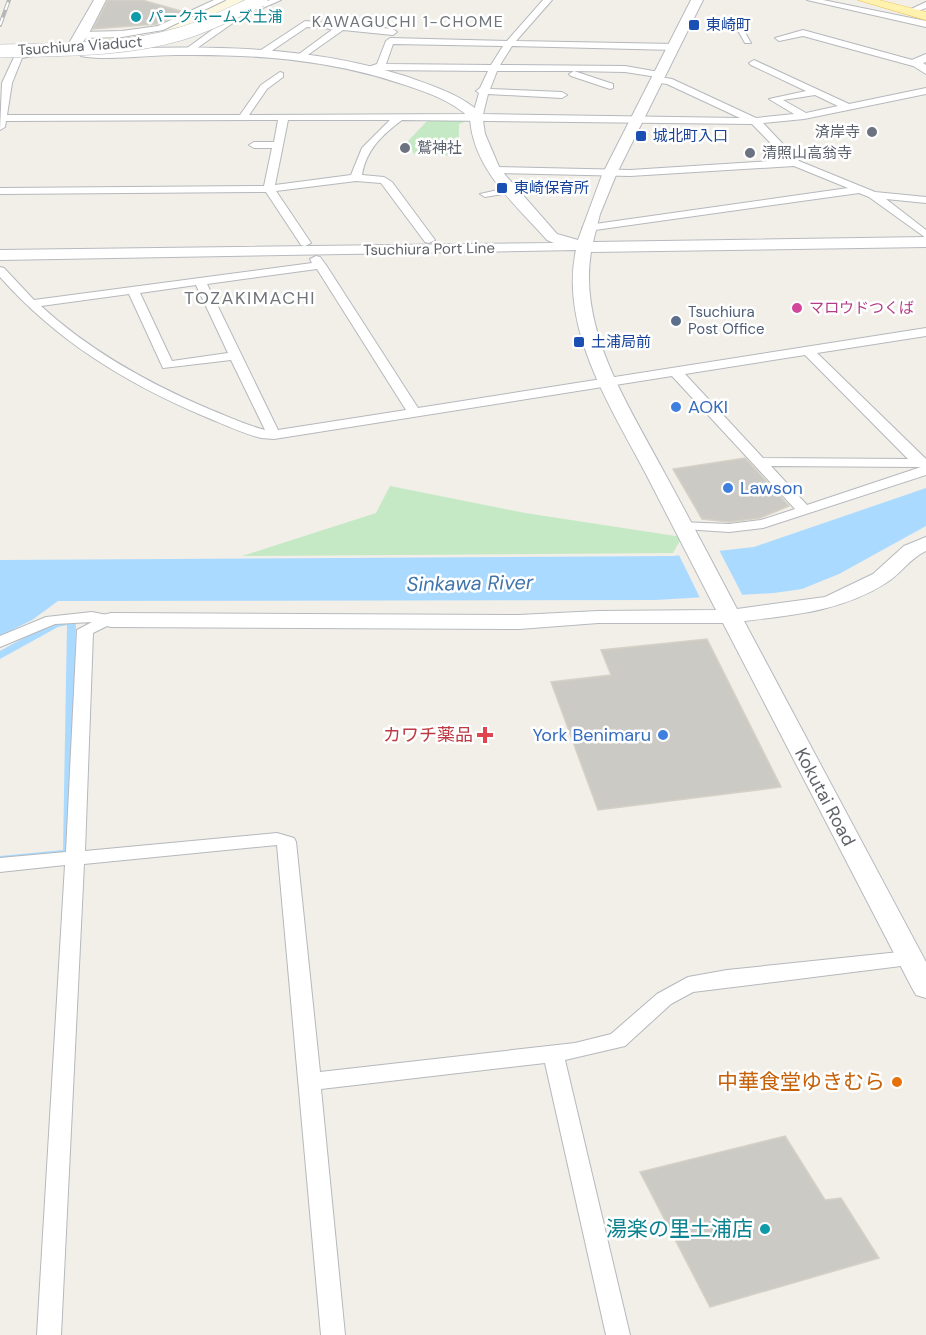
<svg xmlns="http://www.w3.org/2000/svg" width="926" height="1335" viewBox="0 0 926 1335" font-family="'DM Sans','Noto Sans JP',sans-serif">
  <rect width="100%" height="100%" fill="#f1efe8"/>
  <path fill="#fef7e0" d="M226 0H254L191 26 151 37 86 44 89 37 131 35 162 30Z"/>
  <path fill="#c5e8c5" d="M429 119H472L459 124 458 156 414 154 408 141Z
    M390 486 525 513 682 537 673 553 242 556 376 513Z"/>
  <path fill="#aadaff" d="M926 488V526L839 574 802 589 774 593 656 600 58 601 32 620 0 636V560L673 556 754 547Z
    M76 621 71 854 0 862V856L63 850 67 625 58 627 0 659V651L49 624Z"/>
  <path fill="#f1efe8" d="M718 548 744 598 701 600 678 553Z"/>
  <path fill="#cccac5" stroke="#d6d1c6" stroke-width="1.5" d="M108 0H142L184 12 157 24 93 29Z
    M745 458 789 506 760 518 729 522 702 519 673 469Z
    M707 639 781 787 598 810 551 682 611 675 601 650Z
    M785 1136 825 1200 841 1198 879 1258 710 1307 640 1172Z"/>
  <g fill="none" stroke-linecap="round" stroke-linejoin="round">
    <g stroke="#b5b8bc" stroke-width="2">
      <path id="street" d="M214 0H225L163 30 122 37 82 38 78 35 82 32 122 31 158 26Z
        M270 0H281L240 18 190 53 183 51 234 14Z
        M543 0H552L516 41 675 44 679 47 675 50 512 46 500 65 625 66 659 72 664 75 660 77 672 79 756 118 794 114 769 99 806 91 751 65 749 63 754 60 849 104 926 88V94L804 119 763 123 799 161 875 192 926 197V203L886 199 926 230V238L869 197 859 193 588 231 582 228 588 225 848 188 794 166 630 176 493 173 488 170 493 167 630 170 787 160 752 124 402 120C382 135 366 150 362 175L384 177 392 182 435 240 429 243 425 242 381 183 356 181 276 191 311 243 305 246 301 245 266 192 0 194V188L264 186 272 148H254L249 145 254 142H274L278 120 6 121 5 127 0 130 2 83 16 53 39 51 43 54 22 58 12 83 7 115H240L261 85 280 72 283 73V77L267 89 249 115 473 114 479 93 476 91 480 88 488 71 373 70 368 67 377 64 386 41 390 38 507 41ZM393 44 503 46 491 65 386 64ZM497 71H574L569 74 571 76 610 89 613 88V84L574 71 625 72 657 77 652 80 654 82 667 84 740 118 483 114 488 94 562 98 567 95 562 92 490 89ZM815 95 838 106 806 113 783 100ZM288 120H390L362 148 351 175 275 185Z
        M807 0H823L926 21V27Z
        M926 2V8L911 14 907 11Z
        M305 21 393 29 397 32 393 35 343 30 302 59 299 58V54L333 29 307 27 264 56H258V52Z
        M736 27H742L751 43H745Z
        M803 30 916 61 918 63 913 66 803 36 779 41 775 38Z
        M511 187 515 188V192L485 197 480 194Z
        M316 256 320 257 326 265 418 408 926 328V336L817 353 926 459V475L763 528 729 532 684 529 679 528 677 525 679 522 729 524 761 520 795 509 672 376 274 439 261 438C241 433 221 423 201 415 124 382 56 340 0 277V267L4 268 34 300 312 263 310 259ZM317 269 406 410 278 430 207 284ZM196 285 228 353 172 361 140 293ZM129 294 163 368 231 360 265 430C246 425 227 416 209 409 148 383 90 351 41 306ZM805 355 908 459 763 458 685 374ZM771 466 920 467H921L807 505Z
        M92 612 117 617 119 620 93 633 85 851 277 833 294 838 296 842 320 1072 575 1043 611 1034 657 994 688 977 727 970 909 951 916 953 919 958 916 963 909 965 693 992 671 1004 625 1046 565 1060 630 1335H606L545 1063 321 1089 345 1335H321L277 845 84 864 61 1335H37L65 865 0 872V858L66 852 77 630 92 622 55 624 0 647V636L46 617Z"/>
    </g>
    <g stroke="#b6babf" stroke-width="2">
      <path id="secondary" d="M94 0H106L88 35 78 48H70L68 45Z
        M691 0H703L616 175 600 214 593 242 926 237V247L591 252C578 330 629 406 664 472 689 518 713 563 737 609L825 597 873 574 904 546 926 537V551C910 558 901 574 886 583 842 611 794 615 744 621L926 962V998L916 995 912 988 723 623H598L519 629 111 627 103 625 100 620 103 615 111 613 519 615 598 611 716 610C693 565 670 521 647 476 612 409 559 329 576 250L0 260V250L554 243 547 240C515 204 473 169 470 118 451 100 426 92 402 84 327 59 254 54 176 55 150 55 105 61 81 56L79 53 85 49C196 47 298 42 405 76 433 86 460 94 482 114L485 134 500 169 557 234 578 240 602 175Z
        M926 54V62L923 63 926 65V74L907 62Z"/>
    </g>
    <g stroke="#f2c960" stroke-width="1">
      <path id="primary" d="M858 0H879L926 12V20Z"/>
    </g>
    <use href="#street" fill="#fff" fill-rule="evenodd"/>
    <use href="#secondary" fill="#fff" fill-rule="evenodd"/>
    <use href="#primary" fill="#fff2af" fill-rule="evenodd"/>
    <g stroke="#b6b7b8" stroke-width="4">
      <path id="rail" d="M0 25 9 0"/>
    </g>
    <use href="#rail" stroke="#fff" stroke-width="2" stroke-dasharray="8" stroke-linecap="butt"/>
    <g stroke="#b6babf" stroke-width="14" stroke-linecap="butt">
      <path id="secondary-bridge" d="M0 51C60 49 122 51 180 34 208 26 234 12 261 0"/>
    </g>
    <use href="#secondary-bridge" stroke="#fff" stroke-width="13"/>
  </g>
  <g fill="#0f9aa8" stroke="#fff" stroke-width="2">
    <circle cx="136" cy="17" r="6"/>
    <circle cx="765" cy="1229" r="6"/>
  </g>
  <g fill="#1a4fb4" stroke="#fff" stroke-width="2">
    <rect x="688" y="19" width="12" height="12" rx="3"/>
    <rect x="635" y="130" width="12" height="12" rx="3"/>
    <rect x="496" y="182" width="12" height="12" rx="3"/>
    <rect x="573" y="336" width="12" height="12" rx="3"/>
  </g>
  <g fill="#6b7280" stroke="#fff" stroke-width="2">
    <circle cx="872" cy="132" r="6"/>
    <circle cx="405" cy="148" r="6"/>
    <circle cx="750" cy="153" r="6"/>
  </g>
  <circle fill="#d1479c" stroke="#fff" stroke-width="2" cx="797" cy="308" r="6"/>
  <circle fill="#5c6f8a" stroke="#fff" stroke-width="2" cx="676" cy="321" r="6"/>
  <g fill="#3f7fe0" stroke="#fff" stroke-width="2">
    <circle cx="676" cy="407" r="6"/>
    <circle cx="728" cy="488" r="6"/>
    <circle cx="663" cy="735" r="6"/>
  </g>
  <path fill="#e0444e" stroke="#fff" stroke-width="2" d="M482 726h6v6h6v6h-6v6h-6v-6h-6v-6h6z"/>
  <circle fill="#e8710a" stroke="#fff" stroke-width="2" cx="897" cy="1082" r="6"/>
  <g text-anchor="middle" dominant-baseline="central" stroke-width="5" stroke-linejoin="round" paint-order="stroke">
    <g font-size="15" fill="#0d838f" stroke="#fff" text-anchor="start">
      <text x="148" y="17">パークホームズ土浦</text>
    </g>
    <g font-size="15" fill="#164399" stroke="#fff" text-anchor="start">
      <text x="706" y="25">東崎町</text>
      <text x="653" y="136">城北町入口</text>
      <text x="514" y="188">東崎保育所</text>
      <text x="591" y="342">土浦局前</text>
    </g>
    <g font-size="15" fill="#5f6368" stroke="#fff">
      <text transform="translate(80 46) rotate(-4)">Tsuchiura Viaduct</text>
      <text transform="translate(429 249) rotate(-1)">Tsuchiura Port Line</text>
    </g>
    <g font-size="15" fill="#5b616d" stroke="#fff" text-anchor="start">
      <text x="860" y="132" text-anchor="end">済岸寺</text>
      <text x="417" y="148">鷲神社</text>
      <text x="762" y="153">清照山高翁寺</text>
    </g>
    <g font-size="15" fill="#b23c85" stroke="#fff" text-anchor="start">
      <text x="809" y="308">マロウドつくば</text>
    </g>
    <g font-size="15" fill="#4e5e75" stroke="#fff" text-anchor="start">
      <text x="688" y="312">Tsuchiura<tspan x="688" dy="17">Post Office</tspan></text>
    </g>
    <g font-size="16" letter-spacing="1.5" fill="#70757a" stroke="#fff">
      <text x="408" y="21">KAWAGUCHI 1-CHOME</text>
    </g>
    <g font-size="18" letter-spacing="1.5" fill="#70757a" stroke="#fff">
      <text x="250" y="298">TOZAKIMACHI</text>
    </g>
    <g font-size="18" fill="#366cbe" stroke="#fff" text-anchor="start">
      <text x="688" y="407">AOKI</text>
      <text x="740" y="488">Lawson</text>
      <text x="651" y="735" text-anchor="end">York Benimaru</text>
    </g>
    <g font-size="18" fill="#be3a42" stroke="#fff" text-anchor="end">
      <text x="473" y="735">カワチ薬品</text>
    </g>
    <g font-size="18" fill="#5f6368" stroke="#fff">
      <text transform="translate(825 797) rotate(62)">Kokutai Road</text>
    </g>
    <g font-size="20" font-style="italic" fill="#4174aa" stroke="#fff">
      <text transform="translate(470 583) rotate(-1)">Sinkawa River</text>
    </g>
    <g font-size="21" fill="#c56008" stroke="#fff" text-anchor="end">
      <text x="885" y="1082">中華食堂ゆきむら</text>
    </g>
    <g font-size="21" fill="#0d838f" stroke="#fff" text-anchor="end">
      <text x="753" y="1229">湯楽の里土浦店</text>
    </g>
  </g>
</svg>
